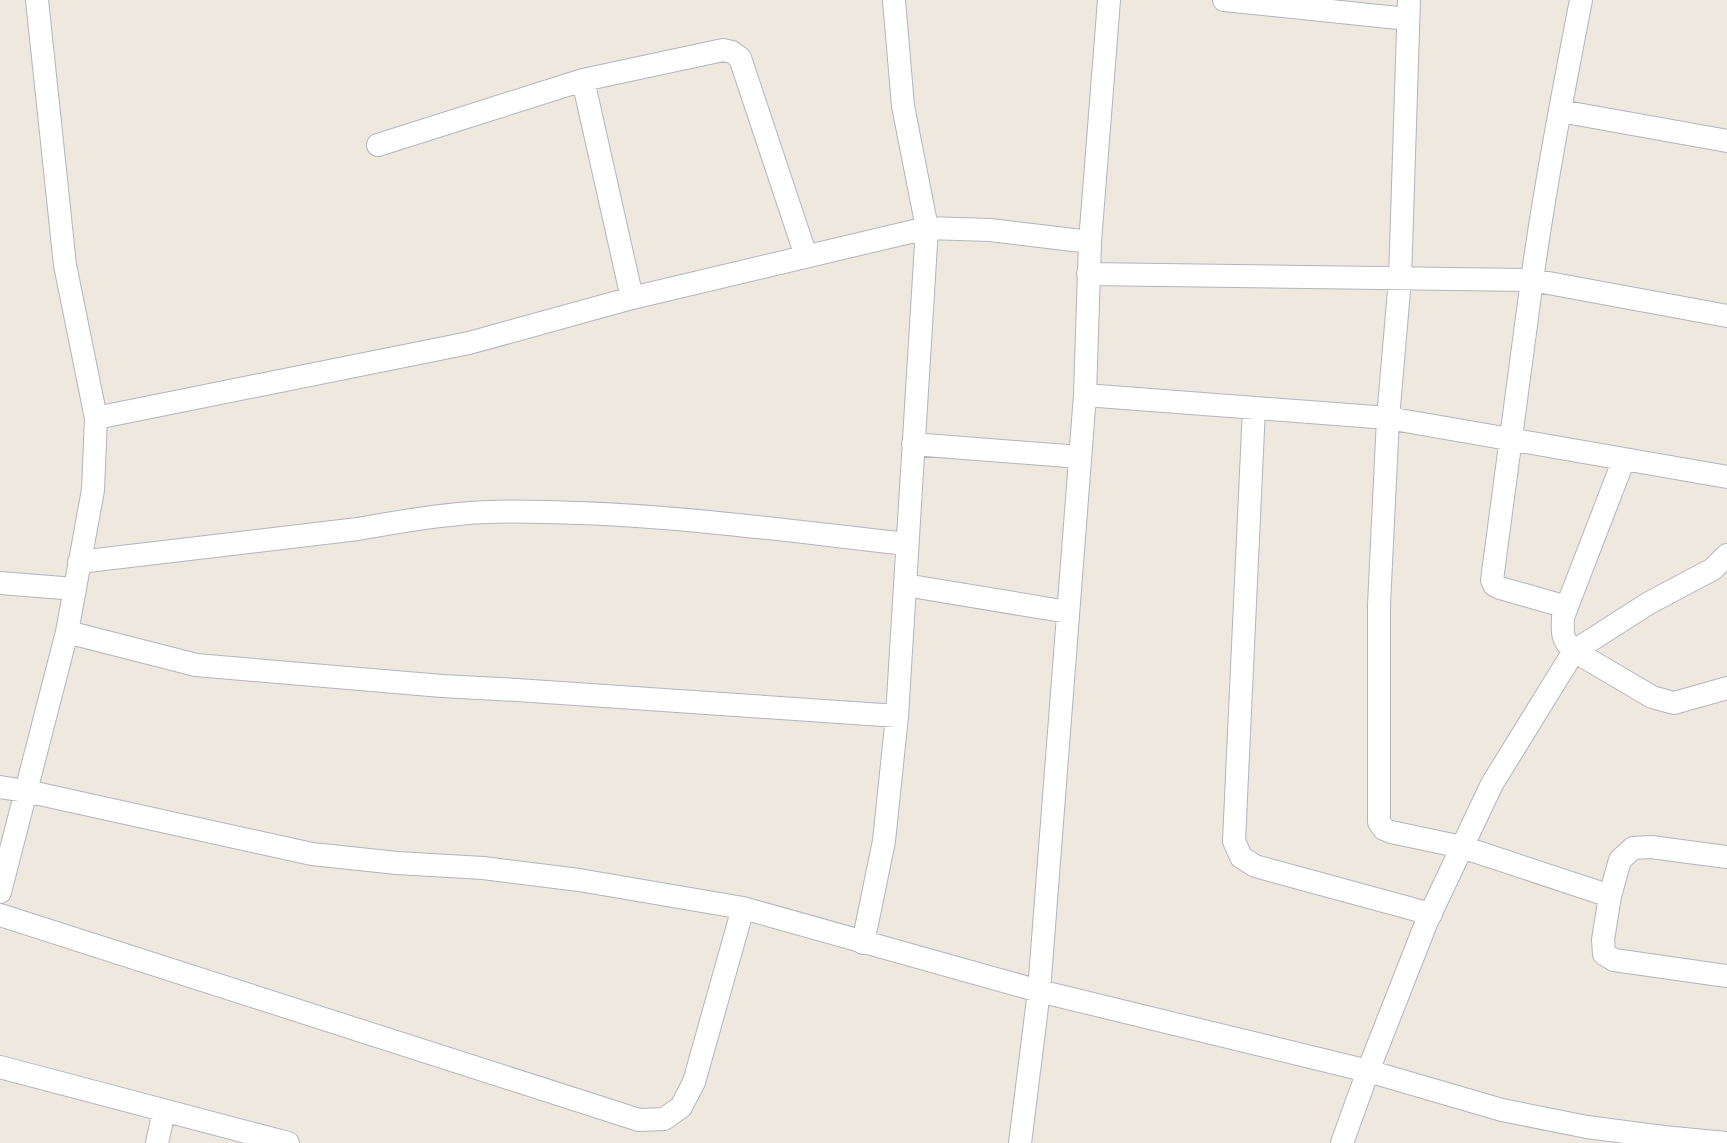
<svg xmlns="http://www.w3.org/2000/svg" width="1727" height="1143" viewBox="0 0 1727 1143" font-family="Figtree,sans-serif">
  <rect width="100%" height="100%" fill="#eee8de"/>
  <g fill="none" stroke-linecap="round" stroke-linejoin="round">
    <g stroke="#b2b4c0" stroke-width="24">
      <path id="minor" d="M1224 0 1408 19
        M1409 0 1400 279 1388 418 1379 605V822L1384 829 1391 832 1462 847 1610 896
        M583 80 632 298
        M1560 111 1727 141
        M378 145 583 80 723 50 732 52 740 58 806 256
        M1088 274 1532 280 1727 316
        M1085 395 1388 418 1727 477
        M1254 408 1234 841 1241 857 1255 866 1431 914
        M96 418 469 343 632 298 927 228 990 230 1090 242
        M913 444 1080 457
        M1624 459 1563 617C1562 633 1562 640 1574 651L1652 697 1674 703 1727 688
        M79 562 358 529C391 523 425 517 459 514 499 510 540 512 580 513 689 517 798 532 907 544
        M0 583 75 589
        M905 585 1068 612
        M1567 607 1500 588 1494 585 1492 580C1506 480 1518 380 1532 280 1545 186 1563 93 1581 0
        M67 632 196 665 442 686 517 690 897 716
        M0 787 26 791 312 854 397 863 483 868 579 880 743 908 1039 991 1368 1071 1502 1110 1587 1127 1663 1137 1726 1143
        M1727 857 1651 847 1633 848 1620 860 1610 896 1603 940 1604 954 1614 960 1727 976
        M0 892 67 632 93 490 96 418 65 265 37 0
        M0 915 639 1120 664 1119 681 1107 694 1082 743 908
        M863 943 884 841 897 716 927 228 903 106 894 0
        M0 1067 288 1143
        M157 1143 164 1111
        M1020 1143 1039 991 1085 395 1090 242 1109 0
        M1342 1143 1368 1071 1427 921 1492 784 1574 651 1649 603 1713 569 1727 555"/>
    </g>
    <use href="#minor" stroke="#fff" stroke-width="22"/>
  </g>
</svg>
